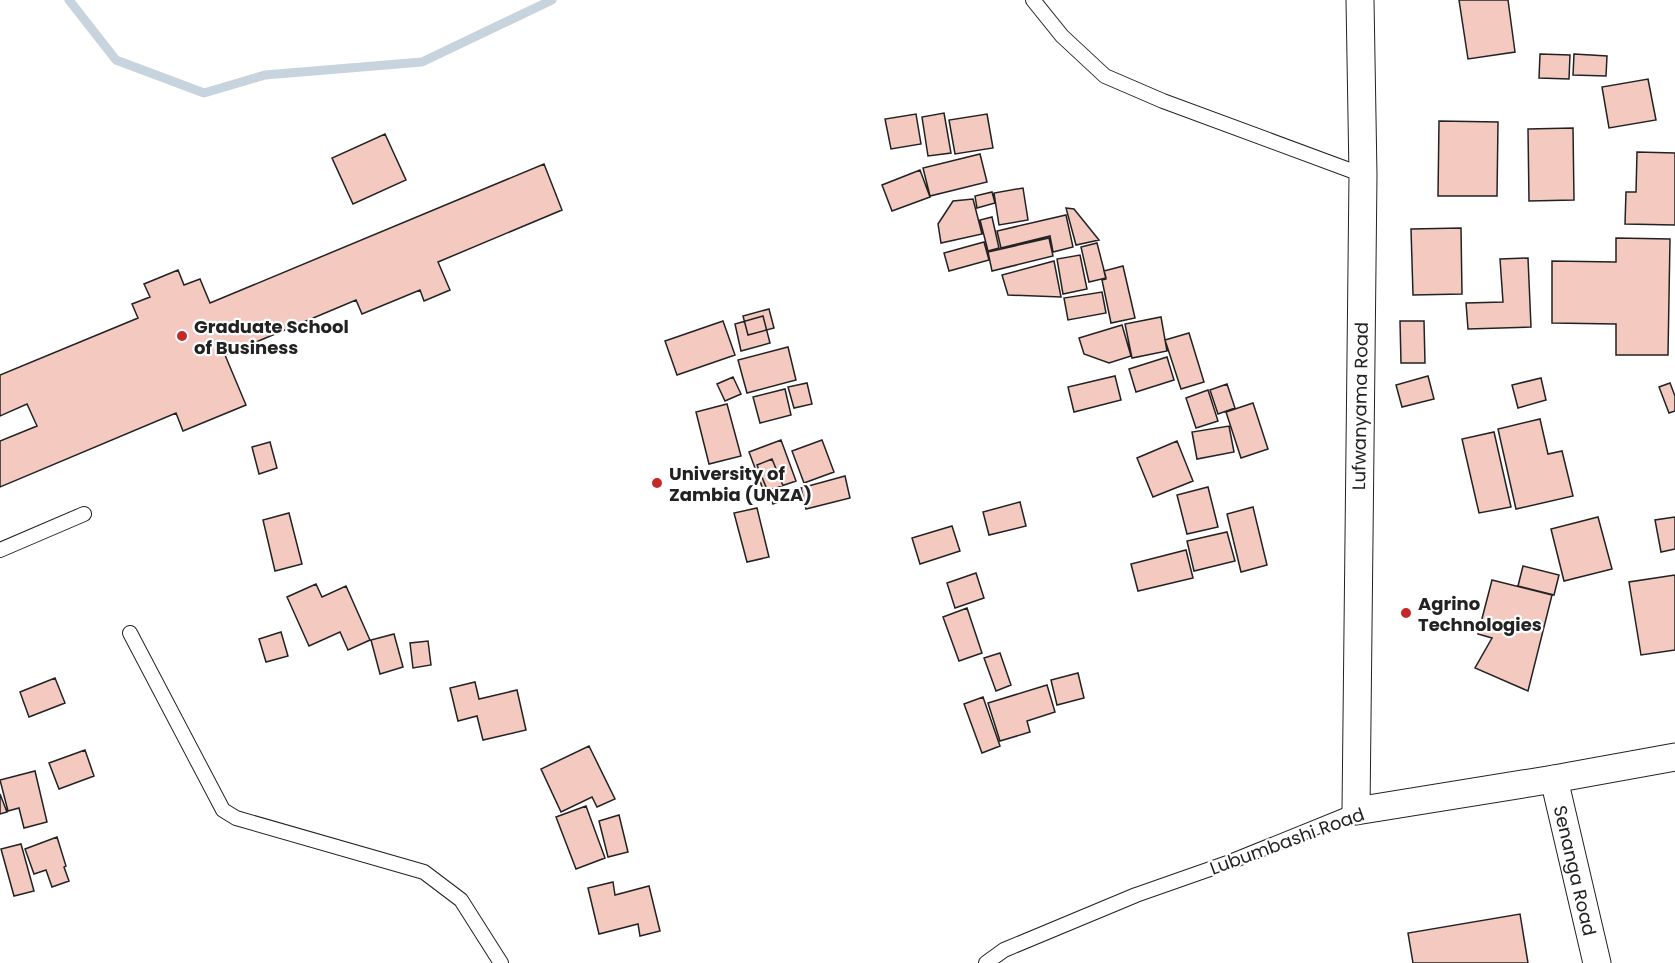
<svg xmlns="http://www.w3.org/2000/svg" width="1675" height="963" viewBox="0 0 1675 963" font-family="Poppins,sans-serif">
  <rect width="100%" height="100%" fill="#fff"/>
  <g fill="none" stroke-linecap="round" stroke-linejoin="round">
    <path stroke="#c7d3dd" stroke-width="9" d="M69 0 116 60 204 93 265 75 422 62 552 0"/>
  </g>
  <path fill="#f3c9c0" stroke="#222" stroke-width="1.5" d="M1459 0H1508L1515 52 1468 59Z
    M1540 54 1570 55 1569 79 1539 78Z
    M1574 54 1607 56 1606 76 1573 75Z
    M1648 79 1656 120 1609 128 1602 87Z
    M944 113 951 153 928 156 922 117Z
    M916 114 921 144 891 149 885 119Z
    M987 114 993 148 955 154 949 120Z
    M1439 121 1498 122 1497 196H1438Z
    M1573 128 1574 200 1529 201 1528 129Z
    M385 134 406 180 353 204 332 158Z
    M1637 152 1675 153V225L1625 224 1626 192H1636Z
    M980 154 987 182 930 196 923 168Z
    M544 164 562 210 438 262 450 290 424 301 420 290 362 314 356 300 225 355 246 405 183 431 176 413 0 487V441L37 426 27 404 0 416V375L138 318 132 304 150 297 144 284 178 270 184 285 200 279 210 303Z
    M920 170 930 197 892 211 882 185Z
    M1023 188 1028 220 999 225 994 193Z
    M992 192 995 203 977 208 975 196Z
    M973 199 982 234 941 243 938 224 953 201Z
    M1066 208 1074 209 1099 240 1076 245Z
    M1066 215 1073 247 1053 252 1050 236 1001 248 997 231Z
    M992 217 999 248 988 251 980 220Z
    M1461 228 1462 294 1413 295 1411 229Z
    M1049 238 1053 256 992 271 988 252Z
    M1616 238 1670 239 1668 355H1616V324L1552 323V261L1616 262Z
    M984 242 989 260 949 271 944 253Z
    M1097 243 1106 278 1089 282 1081 247Z
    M1080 255 1087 289 1063 294 1057 259Z
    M1528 258 1531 327 1468 329 1466 303 1503 302 1500 259Z
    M1054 261 1061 297 1008 295 1002 275Z
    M1123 266 1135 318 1111 323 1102 280 1106 279 1104 271Z
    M1102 292 1106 313 1068 320 1064 298Z
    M769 309 774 328 748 335 743 316Z
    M763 316 770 343 741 351 735 324Z
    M1161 317 1167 351 1132 358 1125 324Z
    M723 321 735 355 677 375 665 341Z
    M1400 321H1424L1425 363H1401Z
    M1122 325 1131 356 1109 363 1084 354 1079 338Z
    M1189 333 1204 382 1181 389 1165 340Z
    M788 347 796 380 747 393 738 360Z
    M1167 357 1174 380 1136 392 1129 369Z
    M1115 376 1121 400 1074 412 1068 387Z
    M1428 376 1434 399 1402 407 1396 385Z
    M733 377 741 394 725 401 717 384Z
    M1541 378 1546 400 1518 408 1512 385Z
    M807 383 812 404 794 408 788 387Z
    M1670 383 1675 396V411L1669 413 1659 387Z
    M1227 384 1235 408 1218 414 1210 390Z
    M785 389 791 415 760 423 753 397Z
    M1208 390 1218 421 1196 428 1186 398Z
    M1253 403 1268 449 1241 458 1226 412Z
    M727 404 741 456 709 464 696 412Z
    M1540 419 1548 454 1562 451 1573 496 1516 509 1498 429Z
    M1229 426 1234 452 1197 459 1192 432Z
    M1494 432 1511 507 1479 513 1462 439Z
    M781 440 796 481 764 492 749 452Z
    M822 440 834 472 804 483 792 451Z
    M1177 441 1193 481 1153 497 1137 458Z
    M270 442 277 468 259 474 252 447Z
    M772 459 788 498 773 504 757 465Z
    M845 476 850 498 806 509 801 488Z
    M1208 487 1218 527 1187 534 1177 495Z
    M1020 502 1026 526 989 535 983 512Z
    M1253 507 1267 565 1241 572 1227 514Z
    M757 508 769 557 747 562 734 513Z
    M289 513 302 564 275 571 263 520Z
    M1598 517 1612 569 1564 581 1551 529Z
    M1675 517V549L1661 552 1655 520Z
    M952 526 960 551 920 564 912 538Z
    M1227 532 1235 561 1194 571 1187 541Z
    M1186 550 1193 578 1138 591 1131 564Z
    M1523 566 1559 575 1554 595 1518 586Z
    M976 573 984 598 955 608 947 583Z
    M1675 575V650L1641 655 1629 582Z
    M1492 580 1552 595 1528 691 1475 668 1492 638 1478 634Z
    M316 584 322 597 346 586 370 640 348 650 340 632 309 646 287 597Z
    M967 608 982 653 959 661 943 617Z
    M281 632 288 656 266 662 259 639Z
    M394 634 403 667 380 674 371 640Z
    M428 641 431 665 413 668 410 643Z
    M1000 653 1011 685 996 691 984 658Z
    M1078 673 1084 698 1057 705 1051 680Z
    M55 678 65 703 29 717 20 692Z
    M475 682 479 699 517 690 526 730 483 740 477 716 458 721 450 688Z
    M1047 685 1055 712 1027 721 1030 732 1000 741 988 703Z
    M983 697 1000 746 982 753 964 704Z
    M589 746 615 799 597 807 592 797 561 812 541 769Z
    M85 750 94 776 59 789 49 763Z
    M35 771 47 822 24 828 19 808 8 811 0 780Z
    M0 794 7 812 0 814Z
    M586 806 605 858 576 869 556 817Z
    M619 815 628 852 608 857 599 821Z
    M57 837 66 866 64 867 69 881 52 887 46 870 34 874 25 849Z
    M21 844 34 891 14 896 1 849Z
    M613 882 615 895 649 886 660 931 640 936 638 924 599 934 588 888Z
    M1520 914 1528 963H1413L1408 933Z"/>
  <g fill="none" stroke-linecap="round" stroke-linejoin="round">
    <g stroke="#222" stroke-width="16">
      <path id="lane" d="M1033 0 1062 36 1105 76 1163 101 1363 175
        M0 550 84 514
        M130 633 223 810 236 818 424 872 461 900 501 963
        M986 963 1004 950 1136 895 1230 862 1356 811"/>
    </g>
    <g stroke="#222" stroke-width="29">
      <g id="street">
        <path d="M1360 0 1363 175 1356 811 1554 779 1675 757"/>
        <path id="s1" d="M1554 779 1597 963"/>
      </g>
    </g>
    <use href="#lane" stroke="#fff" stroke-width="14"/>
    <use href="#street" stroke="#fff" stroke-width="27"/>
  </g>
  <g fill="#c62828" stroke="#fff" stroke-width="2">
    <circle cx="182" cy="336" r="6"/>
    <circle cx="657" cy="483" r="6"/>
    <circle cx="1406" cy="613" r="6"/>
  </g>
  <g text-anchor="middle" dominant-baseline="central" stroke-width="4.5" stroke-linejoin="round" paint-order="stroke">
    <g font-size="18" font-weight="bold" fill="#222" stroke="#fff" text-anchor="start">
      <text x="194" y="326">Graduate School<tspan x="194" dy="21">of Business</tspan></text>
      <text x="669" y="473">University of<tspan x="669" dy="21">Zambia (UNZA)</tspan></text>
      <text x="1418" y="603">Agrino<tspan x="1418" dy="21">Technologies</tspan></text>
    </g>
    <g font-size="18" fill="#222" stroke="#fff">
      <text transform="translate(1360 406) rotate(-89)">Lufwanyama Road</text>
      <text transform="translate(1287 841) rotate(-20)">Lubumbashi Road</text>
      <text stroke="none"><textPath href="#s1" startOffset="94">Senanga Road</textPath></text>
    </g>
  </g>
</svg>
